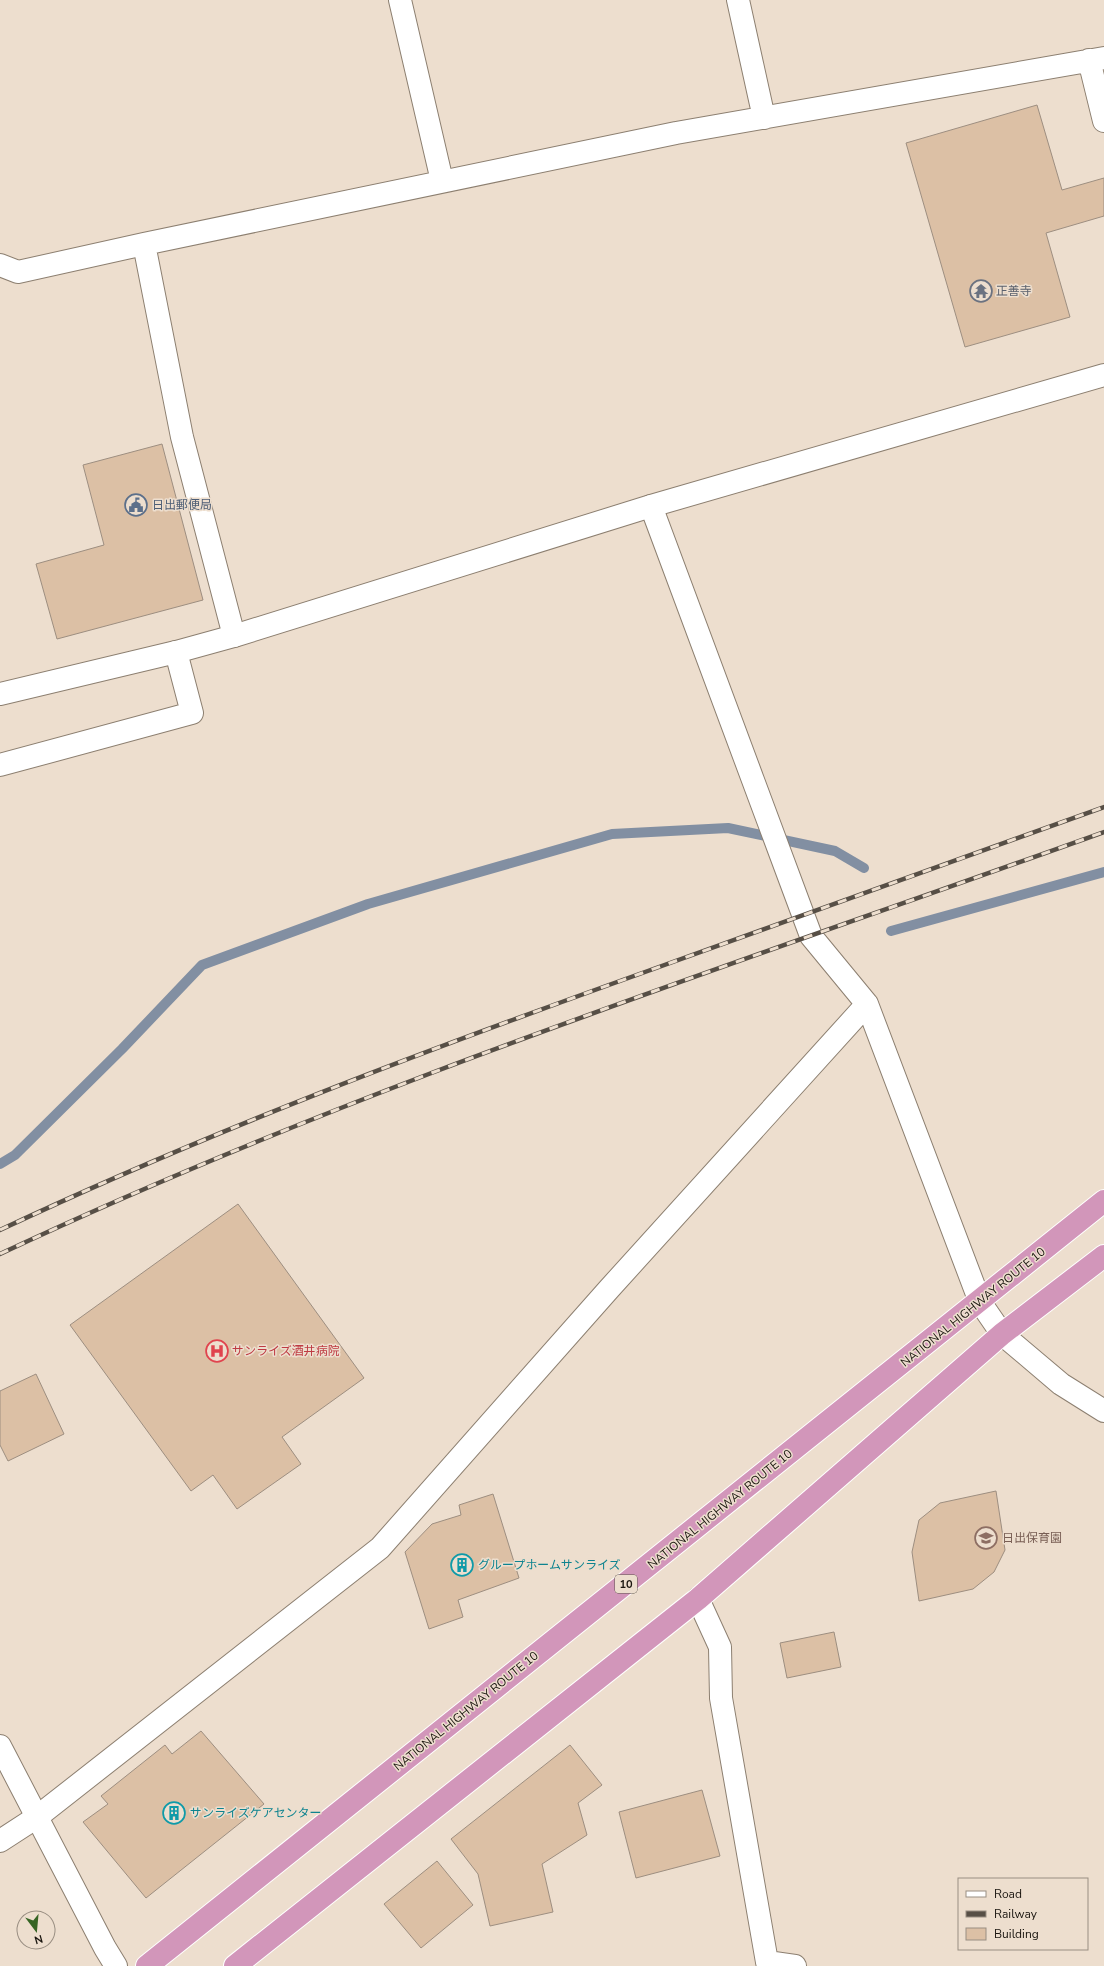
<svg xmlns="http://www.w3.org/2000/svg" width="1104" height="1966" viewBox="0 0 1104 1966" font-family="'Nunito Sans','Noto Sans JP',sans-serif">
  <rect width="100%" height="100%" fill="#eddece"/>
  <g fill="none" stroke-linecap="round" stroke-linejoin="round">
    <path stroke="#828fa2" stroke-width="10" d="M891 931 1104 872
      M0 1164 15 1155 122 1049 202 965 368 904 612 834 728 828 835 851 864 868"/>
  </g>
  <path fill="#dcc0a5" stroke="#9d8e80" d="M1037 105 1062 190 1104 178V216L1046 233 1070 317 965 347 906 143Z
    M162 444 203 600 57 639 36 564 104 545 83 465Z
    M238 1204 364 1378 282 1437 301 1464 237 1509 213 1475 191 1491 70 1325Z
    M36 1374 64 1434 8 1461 0 1445V1391Z
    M996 1491 1005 1550 994 1572 973 1589 919 1601 912 1552 919 1520 940 1503Z
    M493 1494 519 1578 458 1600 463 1617 429 1629 405 1552 432 1524 461 1515 459 1505Z
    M834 1632 841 1667 787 1678 780 1643Z
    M201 1731 264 1804 146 1898 83 1822 108 1804 101 1796 165 1745 172 1754Z
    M570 1745 602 1785 578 1803 587 1835 542 1864 553 1912 490 1926 478 1874 451 1839Z
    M702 1790 720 1856 636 1878 619 1812Z
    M437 1861 473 1905 421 1948 384 1904Z"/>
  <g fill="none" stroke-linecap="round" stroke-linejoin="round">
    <g stroke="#8c7f70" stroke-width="24">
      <path id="minor" d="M400 0 442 181
        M738 0 764 118
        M1089 60 1104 121
        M144 244 182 437 234 636
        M0 265 18 272 144 244 676 133 1104 58
        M651 506 811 936 867 1004 980 1302 1002 1334
        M0 765 192 713 176 652
        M698 1599 720 1647 721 1698 767 1962 795 1966
        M0 1841 37 1817 380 1548 609 1289 867 1004"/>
    </g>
    <g stroke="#8c7f70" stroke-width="24">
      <path id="tertiary" d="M0 694 176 652 234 636 651 506 1104 375
        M1002 1334 1061 1384 1104 1411
        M0 1746 105 1948 116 1966"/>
    </g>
    <g stroke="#fff" stroke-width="24">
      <path id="trunk" d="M147 1966 1104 1201
        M235 1966 698 1599 1002 1334 1104 1256"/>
    </g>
    <use href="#minor" stroke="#fff" stroke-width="22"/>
    <use href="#tertiary" stroke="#fff" stroke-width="22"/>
    <use href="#trunk" stroke="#d296ba" stroke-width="22"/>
    <g stroke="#574f46" stroke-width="4.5">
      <path id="rail" d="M0 1230C210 1131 427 1050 645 972 798 917 951 862 1104 807
        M0 1254C357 1086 734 965 1104 832"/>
    </g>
    <use href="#rail" stroke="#eddece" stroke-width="3" stroke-dasharray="9" stroke-linecap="butt"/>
  </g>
  <defs>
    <g id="temple-ring" transform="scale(1.15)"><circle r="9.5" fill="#eddece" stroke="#6b7280" stroke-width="1.5"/><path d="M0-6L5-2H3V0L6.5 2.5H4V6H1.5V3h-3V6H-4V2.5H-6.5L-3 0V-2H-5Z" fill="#6b7280"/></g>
    <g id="civic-ring" transform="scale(1.15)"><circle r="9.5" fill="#eddece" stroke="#5c6f8a" stroke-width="1.5"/><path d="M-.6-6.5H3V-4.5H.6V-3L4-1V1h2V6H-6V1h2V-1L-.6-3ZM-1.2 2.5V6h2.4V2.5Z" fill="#5c6f8a"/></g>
    <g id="hospital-ring" transform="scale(1.15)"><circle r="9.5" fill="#eddece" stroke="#e0444e" stroke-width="1.5"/><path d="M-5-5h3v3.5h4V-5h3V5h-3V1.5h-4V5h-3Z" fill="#e0444e"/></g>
    <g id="school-ring" transform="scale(1.15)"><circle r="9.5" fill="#eddece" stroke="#8d6e63" stroke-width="1.5"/><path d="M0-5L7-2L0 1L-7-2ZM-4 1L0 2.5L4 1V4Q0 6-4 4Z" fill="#8d6e63"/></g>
    <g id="building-ring" transform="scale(1.15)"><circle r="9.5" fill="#eddece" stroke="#0f9aa8" stroke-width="1.5"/><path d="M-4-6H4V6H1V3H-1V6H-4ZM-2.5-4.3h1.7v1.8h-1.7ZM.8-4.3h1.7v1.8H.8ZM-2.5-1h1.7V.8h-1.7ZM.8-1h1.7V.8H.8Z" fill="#0f9aa8"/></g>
  </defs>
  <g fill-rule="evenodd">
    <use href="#temple-ring" x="981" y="291"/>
    <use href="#civic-ring" x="136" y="505"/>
    <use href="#hospital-ring" x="217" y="1351"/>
    <use href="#school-ring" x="986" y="1538"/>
    <use href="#building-ring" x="462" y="1565"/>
    <use href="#building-ring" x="174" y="1813"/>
  </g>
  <g text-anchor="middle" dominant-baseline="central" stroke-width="3" stroke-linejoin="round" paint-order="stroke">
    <rect fill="#eddece" stroke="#5a5249" stroke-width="1" x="615" y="1575" width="22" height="18" rx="3"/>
    <g font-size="11" font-weight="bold" fill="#1b1610">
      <text x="626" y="1584">10</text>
    </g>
    <g font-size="12" fill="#5b616d" stroke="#eddece" text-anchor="start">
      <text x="996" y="291">正善寺</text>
    </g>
    <g font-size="12" fill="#4e5e75" stroke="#eddece" text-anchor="start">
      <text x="152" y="505">日出郵便局</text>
    </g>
    <g font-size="12" fill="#1b1610" stroke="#eddece">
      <text transform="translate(973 1307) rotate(-39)">NATIONAL HIGHWAY ROUTE 10</text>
      <text transform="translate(720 1509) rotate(-39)">NATIONAL HIGHWAY ROUTE 10</text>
      <text transform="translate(466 1711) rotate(-39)">NATIONAL HIGHWAY ROUTE 10</text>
    </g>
    <g font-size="12" fill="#be3a42" stroke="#eddece" text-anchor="start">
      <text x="232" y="1351">サンライズ酒井病院</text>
    </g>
    <g font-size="12" fill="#785e54" stroke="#eddece" text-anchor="start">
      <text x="1002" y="1538">日出保育園</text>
    </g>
    <g font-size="12" fill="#0d838f" stroke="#eddece" text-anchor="start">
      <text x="478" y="1565">グループホームサンライズ</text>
      <text x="190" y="1813">サンライズケアセンター</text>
    </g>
  </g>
  <rect x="958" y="1878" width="130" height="72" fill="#eddece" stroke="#998e82"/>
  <rect x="966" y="1891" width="20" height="6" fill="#ffffff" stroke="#998e82"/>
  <text x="994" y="1898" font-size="12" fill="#1b1610">Road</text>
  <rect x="966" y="1911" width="20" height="6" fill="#574f46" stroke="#998e82"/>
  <text x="994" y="1918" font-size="12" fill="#1b1610">Railway</text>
  <rect x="966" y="1928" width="20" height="12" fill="#dcc0a5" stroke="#998e82"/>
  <text x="994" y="1938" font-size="12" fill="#1b1610">Building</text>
  <g transform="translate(36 1930) rotate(164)"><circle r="19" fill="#eddece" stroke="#998e82"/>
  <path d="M0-3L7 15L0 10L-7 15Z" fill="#366524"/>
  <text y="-6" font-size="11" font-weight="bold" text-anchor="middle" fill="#1b1610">N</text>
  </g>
</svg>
